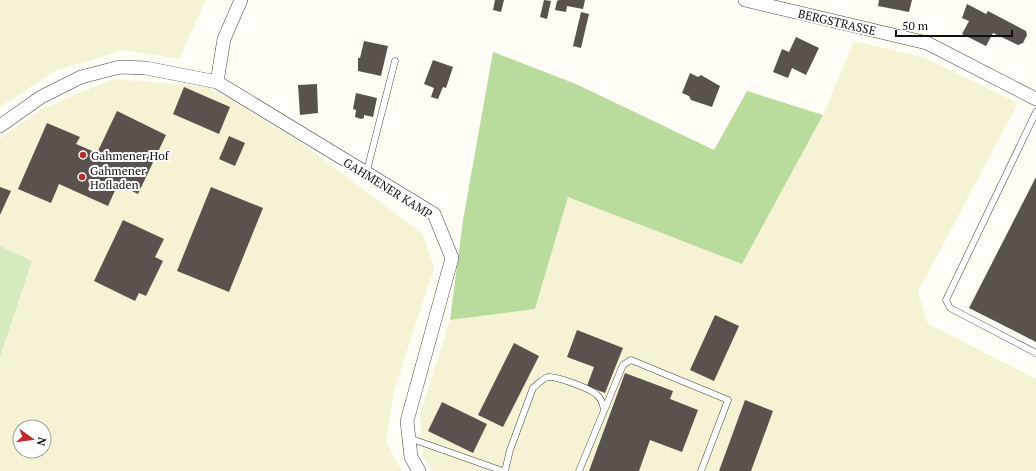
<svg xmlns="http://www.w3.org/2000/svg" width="1036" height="471" viewBox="0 0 1036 471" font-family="'PT Serif',serif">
  <rect width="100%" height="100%" fill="#fffdf5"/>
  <path fill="#f6f3d4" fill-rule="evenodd" d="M0 0H206L179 59 124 50 55 71 0 107Z
    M854 41 925 58 1018 103 918 292 928 324 1036 379V471H433L423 458 420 415 450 320 535 309 568 197 742 264 823 115Z
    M113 79 209 87 301 143 423 234 434 268 394 391 386 442 402 471H0V357L32 261 0 246V138L42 109ZM20 427H44V451H20Z"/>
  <path fill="#d5ebbd" d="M0 246 32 261 0 357Z"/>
  <path fill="#b9dc9c" d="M493 52 576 84 714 150 747 91 823 115 742 264 568 197 535 309 450 320 463 220Z"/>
  <path fill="#5a524d" d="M495 0H504L501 12 493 10Z
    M544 0 551 1 547 19 540 17Z
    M559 0H585L583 9 567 6 566 12 555 10 557 1Z
    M879 0H912L909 12 878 6Z
    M967 4 986 14 988 11 1026 31 1027 35 1023 43 1018 45 993 33 986 46 962 34 969 21 962 18Z
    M581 12 589 14 581 48 573 46Z
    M796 37 819 48 806 75 792 68 788 78 773 72 782 49 789 52Z
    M364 41 388 46 381 76 358 71V58H360Z
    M433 60 453 67 446 88 443 87 438 99 431 97 434 88 424 84Z
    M690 73 698 77 701 75 720 86 712 107 691 100 689 96 682 93Z
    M317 84 318 113 300 115 298 85Z
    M184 87 230 107 219 134 173 114Z
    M356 93 377 98 373 117 364 115V118L361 119 355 117 356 110 353 109Z
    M117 111 166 135 138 194 118 184 108 206 59 184 51 203 18 189 47 123 80 137 76 144 97 153Z
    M229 136 245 143 235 166 219 159Z
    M1036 177V342L969 308Z
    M0 187 11 191 0 215Z
    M211 187 263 208 229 292 177 271Z
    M123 220 164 239 155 257 163 261 146 296 139 293 135 301 94 281Z
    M715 315 739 326 714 381 690 370Z
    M577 330 623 348 605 393 587 386 594 367 567 357Z
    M514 343 539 356 503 427 478 415Z
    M625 373 673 391 670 399 698 410 682 452 650 440 639 471H589Z
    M745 400 773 411 751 471H719Z
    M442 402 487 424 473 453 428 431Z"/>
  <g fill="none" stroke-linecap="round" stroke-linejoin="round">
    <g stroke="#444" stroke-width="7">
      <path id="service" d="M1036 112 946 300 950 308 1036 353
        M366 174 395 61
        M409 438 503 471
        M505 471 510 450 533 388C538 384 542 379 548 377 557 376 588 388 596 394 601 398 603 404 604 410
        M579 471 623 365 631 360 728 400 701 471"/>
    </g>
    <g stroke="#444" stroke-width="14">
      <path id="minor" d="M745 0 927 43 1036 99
        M217 82 224 39 241 0
        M0 126 41 97 81 77 120 67 146 68 217 82 434 214 452 258 407 421 411 457 419 471"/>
    </g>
    <use href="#service" stroke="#fff" stroke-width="6"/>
    <use href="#minor" stroke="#fff" stroke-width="13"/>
  </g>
  <g fill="#c4262e" stroke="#fff" stroke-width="1.5">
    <circle cx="83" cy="155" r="4"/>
    <circle cx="82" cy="177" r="4"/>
  </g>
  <g text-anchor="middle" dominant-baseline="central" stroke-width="4" stroke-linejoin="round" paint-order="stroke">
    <g font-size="12" fill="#111" stroke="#fff">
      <text transform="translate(837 22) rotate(13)">BERGSTRASSE</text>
      <text transform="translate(388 188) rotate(32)">GAHMENER KAMP</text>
    </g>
    <g font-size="12" fill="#111" stroke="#fff" text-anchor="start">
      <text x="91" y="155">Gahmener Hof</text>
      <text x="90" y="170">Gahmener<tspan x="90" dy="14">Hofladen</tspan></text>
    </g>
  </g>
  <g transform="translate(32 439) rotate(104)"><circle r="19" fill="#ffffff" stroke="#a0a0a0"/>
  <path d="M0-3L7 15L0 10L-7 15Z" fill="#c4262e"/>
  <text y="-6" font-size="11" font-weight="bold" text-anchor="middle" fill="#111111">N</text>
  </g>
  <path d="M896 30v6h116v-6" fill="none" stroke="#111111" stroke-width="2"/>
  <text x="902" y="30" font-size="12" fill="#111111" stroke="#ffffff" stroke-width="3" paint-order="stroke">50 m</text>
</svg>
